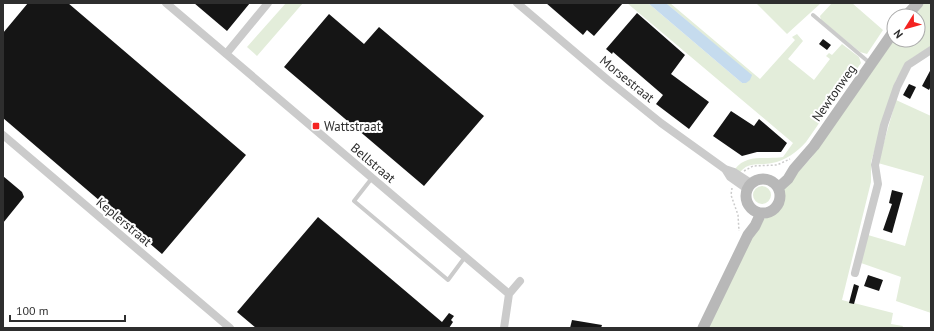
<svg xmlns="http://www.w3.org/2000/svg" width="934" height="331" viewBox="0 0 934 331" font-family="'PT Sans',sans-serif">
  <rect width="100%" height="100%" fill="#fff"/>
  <path fill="#e3edda" d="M286 3H303L257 56 247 47Z
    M627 3H648L742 83 751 75 666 3H670L760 79 795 40 792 37 797 34 803 41 788 59 814 80 830 59 826 56 829 53 832 55 842 44 859 57 861 63 806 142C797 152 785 161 772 163 758 166 750 161 740 172L735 169C747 153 766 160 783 157L793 143Z
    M756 3H821L787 34Z
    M832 3H852L883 30 867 54 860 52 821 20 820 16Z
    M921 3H931V46L912 58 896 80 871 162V182L842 300 893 313 891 324 903 326 902 328H707L760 222 778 209 782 201 784 189 789 182 811 158 894 40H918V16H911Z
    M896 100 931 116V313L896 301 901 277 861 263 868 235 905 246 924 176 878 163Z
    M753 195a9 9 0 1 1 18 0a9 9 0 1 1-18 0Z"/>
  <path fill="#c5dbee" d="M648 3H666L752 75 750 80 746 83H742Z"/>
  <path fill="#151515" d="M28 3H68L246 155 162 254 3 118V33Z
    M194 3H250L227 31Z
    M546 3H623L594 36 587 30 583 35Z
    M637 13 685 55 671 74 709 102 689 129 656 104 663 95 613 52 612 54 606 49Z
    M329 14 364 44 379 27 484 116 424 186 284 67Z
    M823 39 831 45 827 50 819 44Z
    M931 69V86L929 90 922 86Z
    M909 84 916 87 910 99 903 95Z
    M731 111 754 126 759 119 787 143 781 152H757L742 156 713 136Z
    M3 176 22 192 24 197 3 223Z
    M892 190 903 193 892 233 883 230 892 204 889 203Z
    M318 217 442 322 449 313 454 316 451 320 453 322 449 328H256L237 312Z
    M868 275 883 280 879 291 864 286Z
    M854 284 859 286 854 304 849 303Z
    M572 320 602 325 601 328H570Z"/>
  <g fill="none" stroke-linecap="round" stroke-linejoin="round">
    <path stroke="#cbcbcb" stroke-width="1.5" stroke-dasharray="2 2" stroke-linecap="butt" d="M744 171 753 166 777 165 790 159
      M732 188 731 195 738 215 739 231"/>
    <path stroke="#cbcbcb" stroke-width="4" d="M813 15 871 64
      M372 178 354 201 448 280 465 257"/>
    <path stroke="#cbcbcb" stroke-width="8" d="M166 3 509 294
      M517 3 609 81 661 123 725 169 734 172 751 183
      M226 54 268 3
      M3 135 230 328
      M725 169 730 177 747 189
      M855 273 878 184 875 165 884 125 897 87 908 65 931 50
      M504 328 509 294 520 281"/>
    <path stroke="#b8b8b8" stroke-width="11" d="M906 16 918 3
      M746 196a17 17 0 1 1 34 0a17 17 0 1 1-34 0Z
      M778 188 788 179 794 169 814 146 894 31
      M703 328 748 235 755 226 761 213"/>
  </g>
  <rect fill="#f42321" stroke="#fff" stroke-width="1.5" x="312" y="122" width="8" height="8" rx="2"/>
  <g text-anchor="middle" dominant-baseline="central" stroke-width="4" stroke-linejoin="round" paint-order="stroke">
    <g font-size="13" fill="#2e2e2e" stroke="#fff">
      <text transform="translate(627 79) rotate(39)">Morsestraat</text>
      <text transform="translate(834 93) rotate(-55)">Newtonweg</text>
      <text transform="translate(373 163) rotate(40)">Bellstraat</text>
      <text transform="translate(124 222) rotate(40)">Keplerstraat</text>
    </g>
    <g font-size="13" fill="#2e2e2e" stroke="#fff" text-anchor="start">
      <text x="324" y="126">Wattstraat</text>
    </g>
  </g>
  <rect width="934" height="331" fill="none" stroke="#2e2e2e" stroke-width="8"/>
  <g transform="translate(906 28) rotate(233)"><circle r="19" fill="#ffffff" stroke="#ababab"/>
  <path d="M0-3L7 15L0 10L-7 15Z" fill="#f42321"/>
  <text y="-6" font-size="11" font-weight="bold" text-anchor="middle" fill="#2e2e2e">N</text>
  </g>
  <path d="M10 315v6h115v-6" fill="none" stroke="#2e2e2e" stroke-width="2"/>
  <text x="16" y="315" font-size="12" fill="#2e2e2e" stroke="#ffffff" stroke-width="3" paint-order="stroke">100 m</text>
</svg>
